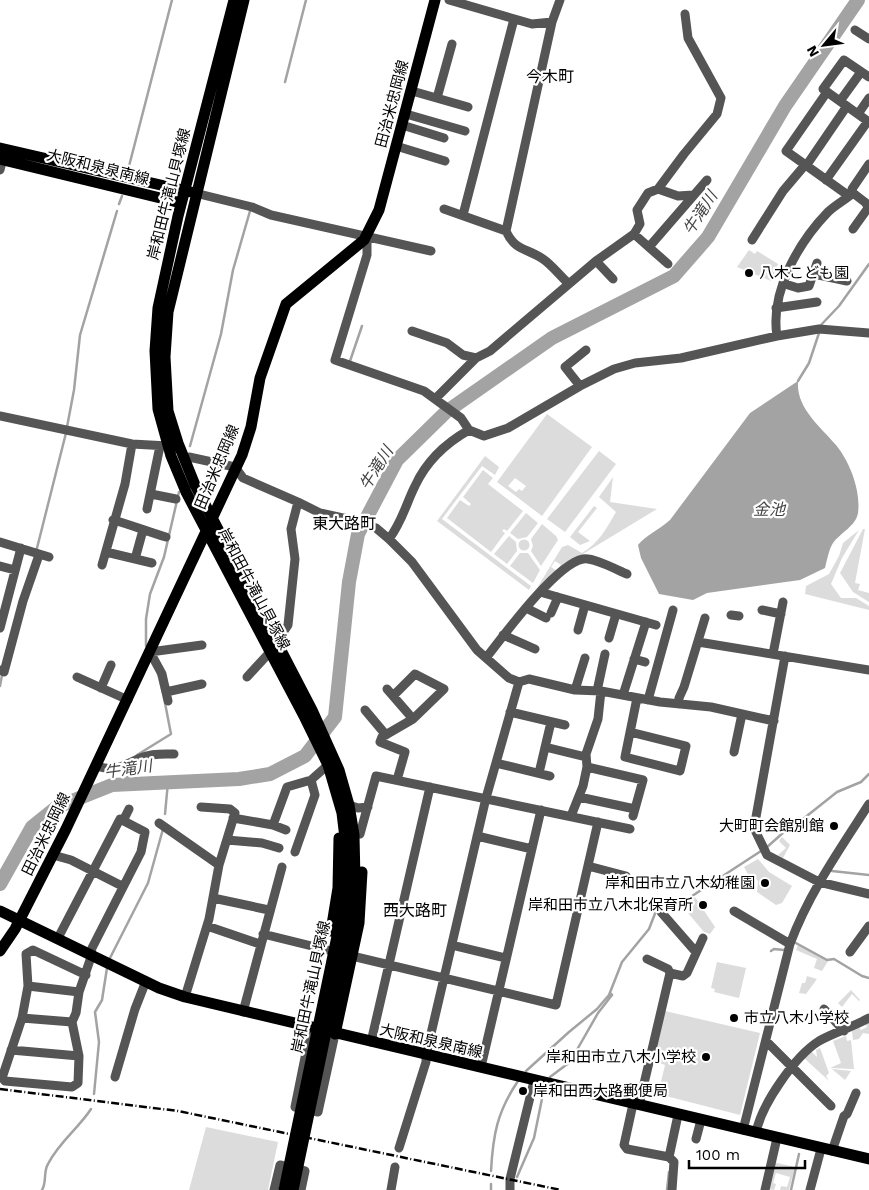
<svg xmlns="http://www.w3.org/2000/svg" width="869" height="1190" viewBox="0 0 869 1190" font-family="'Work Sans','Noto Sans JP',sans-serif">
  <rect width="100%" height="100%" fill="#fff"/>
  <path fill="#dcdcdc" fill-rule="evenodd" d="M749 250 755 254 757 251 778 264 771 281 737 267Z
    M547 414 592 447 542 516 497 482ZM515 478 526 486 522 491 519 489 516 492 508 486Z
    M599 451 616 464 565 532 547 519Z
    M485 456 499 467 495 475 482 466 442 519 531 586 529 590 437 521Z
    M483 470 493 478 488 484 523 511 507 531 504 529 502 531 505 533 491 552 447 518 460 500 469 506 471 504 463 497Z
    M613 477 610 502 657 509 558 569 561 565 555 561 551 567 557 571 534 593 562 547 568 545 582 553C599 543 606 529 616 512L599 497Z
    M594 506 597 508 578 532 590 541 580 545 570 537Z
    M526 513 538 523 527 537 518 539 510 533Z
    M542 524 556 536 558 540 541 566 531 551 533 546 531 539Z
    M863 529H865L855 583 860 584 858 590 869 593V602L853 592 840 573Z
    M859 530 842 558 831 584 841 598H856L869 606V610L805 594 806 586 829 574 839 556 843 543Z
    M509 536 516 542 517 551 507 564 494 554Z
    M518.5 545a5.5 5.5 0 1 1 11 0a5.5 5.5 0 1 1-11 0Z
    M520 553H528L540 570 533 583 510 566Z
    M782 837 790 845 783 858 778 855 786 848 779 841Z
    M758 859 769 872 792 886 782 903 776 905 757 892 758 881 753 876H749L744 867Z
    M695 897 715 927 710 934 704 932 688 913 691 910 684 902Z
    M798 945 828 961 822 971 814 968 817 959 796 950Z
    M717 962 746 968 739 998 714 992 715 989 711 988Z
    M807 976 817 979 806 994 799 993 802 983H805Z
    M851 990 860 1000 859 1001 852 994 842 1007 838 1003Z
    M665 1011 760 1033 740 1115 658 1094 665 1065 654 1061Z
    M869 1021V1034L863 1033 859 1039 853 1040 852 1031 859 1027 861 1030 867 1027 865 1023Z
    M846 1036 847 1041 851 1040 854 1069 830 1068 841 1063 833 1041Z
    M820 1048 829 1073 826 1076 829 1081 804 1058 811 1051 817 1057 816 1050Z
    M832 1069 851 1071 845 1080Z
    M206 1127 278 1142 268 1190H189Z
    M773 1162 795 1167 789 1190H780L781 1186 787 1187 790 1177 776 1173 773 1183 776 1184 774 1190 767 1189Z"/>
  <path fill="#a3a3a3" d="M798 381C796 408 820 426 836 445 850 462 861 491 858 513 856 526 840 533 833 543 829 549 827 560 825 568L800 580 707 593 693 600 659 594 641 558 638 545C645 536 660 529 670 520L750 413Z"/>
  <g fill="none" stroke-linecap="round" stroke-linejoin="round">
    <path stroke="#a3a3a3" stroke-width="2.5" d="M285 82 306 0
      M128 170 172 0
      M119 204 122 196
      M820 326 839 306 869 264
      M350 361 362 326
      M798 381 809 363 819 333
      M67 427 74 390 80 335 117 211
      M190 446 221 334 233 270 250 211
      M36 552 66 433
      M146 646V619L150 594 164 557 179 492
      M158 674 163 693
      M0 686 2 675
      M137 755 171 734 165 703
      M127 772 128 784
      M165 814 168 782
      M766 848 794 823 803 819 837 792 861 782 869 774
      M832 871 869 875
      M794 942 827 960 834 959 862 976 869 978
      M771 951 774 949 784 950
      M110 958 148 883 163 829
      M526 1071 569 1032 597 1009 609 995 622 962 649 929 656 911 674 902 689 898 761 851
      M550 1077 570 1062 598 1013 612 995 610 993
      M94 1094 99 1042 95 1012 102 1000 107 968
      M491 1171C493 1135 497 1112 518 1081
      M517 1177 534 1138 544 1089
      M42 1190C47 1182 43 1172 48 1164 59 1142 78 1129 91 1109
      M491 1190V1184
      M667 1190 669 1172
      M791 1190 799 1154"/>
    <path stroke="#a3a3a3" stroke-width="14" d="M0 884 32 827 57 807 112 785 239 779 270 774 305 756 335 717 349 582 358 534 397 460 446 412 552 338 674 276 708 237 785 106 858 0"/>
    <path stroke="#555" stroke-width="9" d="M449 0 532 24 552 22
      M560 0 552 22 506 231C515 251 527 248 543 259 552 265 560 276 569 284
      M855 30 869 39
      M869 77 844 60 823 89 869 122
      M412 91 468 107
      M827 92 786 151 849 196
      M437 98 452 44
      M840 101 861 72
      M406 114 465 131
      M858 114 869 98
      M402 125 444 138
      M396 146 445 161
      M806 166 847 106
      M0 170 4 154
      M826 180 868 121
      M658 189 678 196 693 195
      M195 193 252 207 271 215 431 251
      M853 193 866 203 868 208 853 229
      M444 209 506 231
      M463 215 514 19
      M634 234 668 264
      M367 236V255L335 360 424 391 461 418 469 430 484 436 508 428 580 386 614 369 635 363 681 358 777 336 819 329 869 333
      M752 240 783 191 805 165
      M649 247 707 180
      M596 261 613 279
      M814 274 847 281
      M785 284 798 288 809 286 817 263
      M776 308 817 302
      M412 331 447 343 463 355 476 358 490 351 596 261 634 234 640 224 637 210 648 193 658 189 684 154 717 114 721 98 688 38 685 14
      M777 336C770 292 798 243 828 212 835 205 845 200 853 193L852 189 869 164
      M580 386 565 367 586 350
      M436 398 476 358
      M0 416 132 444 168 446 174 444
      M189 457 235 467 243 478 298 502 291 529 295 559 288 625 270 652 247 677
      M151 494 176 499
      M298 502 320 513 352 520 376 528 389 539 412 562 477 650 509 678 519 682 529 679 575 690 601 691 660 702 711 707 774 721
      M147 509 160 446
      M113 520C132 525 148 532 166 537
      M389 539C402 522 406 504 415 486 426 462 446 443 469 430
      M0 542 49 557
      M106 552 152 563
      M135 559 143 530
      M102 565 125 484 132 444
      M0 566 15 570
      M540 592 656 625
      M526 608 546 618
      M762 610 781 614
      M551 613 558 597
      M731 615 739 616
      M0 628 21 548
      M578 630 585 605
      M503 635 535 649
      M609 638 616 614
      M698 642 869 670
      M773 654 783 602
      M785 656 754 828 767 855 819 882 869 894
      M486 658C504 635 556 564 583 559 593 557 617 570 627 574
      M634 659 645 662
      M0 670 4 672 23 601 39 555
      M77 677 128 700
      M101 688 111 665
      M387 689 413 719
      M575 690 585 658
      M597 691 605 654
      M166 692 202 684
      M623 695 646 622
      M393 696 415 674 444 689 413 719 382 737 380 742 405 752 397 780
      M648 700 673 610
      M168 701 162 674 150 652 202 645
      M679 704V698L684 687 705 618
      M365 710 386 735
      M510 712 565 725
      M630 732 686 746 680 771 625 757 637 698
      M545 747 586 757
      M734 752 742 714
      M496 763 550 776
      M96 766C119 773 123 764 143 757 153 753 164 754 174 754
      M587 767 643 780 633 816
      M539 773 551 722
      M579 797 635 809
      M349 805 358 808 368 807
      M571 816 583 786 587 767 586 754 598 719 601 691
      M233 818 273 825 286 830
      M123 821 129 809
      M159 823 219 865
      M273 825 287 787 311 780 328 765
      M360 834 376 776 630 829
      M477 836 532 849
      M227 840 262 843 279 848
      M295 852 315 795 311 780
      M53 855 71 860 122 886
      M588 866 626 876
      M213 898 269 910
      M734 911 790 944
      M661 912 695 951
      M207 926 260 944
      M263 934 328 950
      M58 938 120 819 145 832 141 852 92 948 90 960 79 992 76 1013 72 1022 79 1056 78 1083 72 1087 5 1081 2 1078 22 1018 28 986 26 954 33 950 86 975
      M452 945 506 958
      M850 952 869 926
      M352 956 556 1005 598 822
      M670 973 683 976 687 973 703 938
      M28 986 79 992
      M185 997 209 919 219 865 235 813 230 809 201 807
      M824 1009 844 1031
      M243 1012 282 867
      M22 1018 72 1022
      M311 1028 295 1107 318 1112 335 1034
      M766 1041 831 1106
      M371 1042 430 787
      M11 1050 79 1056
      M481 1067 541 810
      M115 1077 135 1009 146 981
      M633 1104 624 1145 627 1149 669 1157 674 1162 672 1190
      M639 1105 670 973 668 969 647 959
      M743 1130 790 944C809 893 840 849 869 804
      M756 1133C761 1105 795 1056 819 1041 835 1032 853 1027 869 1018
      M696 1139 701 1120
      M399 1148 426 1062V1055L486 798 519 682
      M832 1151 844 1116 847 1114 856 1093
      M669 1157 678 1115
      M274 1190 280 1165 305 1171 301 1190
      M391 1190 395 1167
      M510 1190V1179L534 1081
      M765 1190 777 1138
      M810 1190 821 1149"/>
    <path stroke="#000" stroke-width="11" d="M234 0 178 216 158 308 155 351 158 409 171 456 186 492 305 718 328 765 342 813 345 838 344 903 284 1190
      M244 0 168 312 165 357 168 411 178 443 195 485 312 710 339 770 349 805 354 835 355 880 353 903 293 1190
      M0 148 191 192
      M0 159 181 203
      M0 911 159 988 185 997 869 1159
      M331 931 338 888 339 838
      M0 951 15 929 66 829 242 455 251 427 260 378 286 304 364 240 379 210 435 0
      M335 1034 359 923 362 872"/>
    <path stroke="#000" stroke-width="2.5" stroke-dasharray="8 2.5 1 2.5" stroke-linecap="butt" d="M0 1089 178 1111 561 1190"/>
  </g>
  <g fill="#000" stroke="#fff" stroke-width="2">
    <circle cx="749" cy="273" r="5"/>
    <circle cx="834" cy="826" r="5"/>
    <circle cx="765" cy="883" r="5"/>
    <circle cx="703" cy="905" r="5"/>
    <circle cx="734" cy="1018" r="5"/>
    <circle cx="706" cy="1057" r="5"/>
    <circle cx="523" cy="1091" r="5"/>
  </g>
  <g text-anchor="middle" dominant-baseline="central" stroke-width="4.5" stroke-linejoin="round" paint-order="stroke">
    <g font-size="15" fill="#000" stroke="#fff">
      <text transform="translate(392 104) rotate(-75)">田治米忠岡線</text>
      <text transform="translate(98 167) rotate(14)">大阪和泉泉南線</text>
      <text transform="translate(169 194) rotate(-76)">岸和田牛滝山貝塚線</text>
      <text transform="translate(217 467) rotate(-67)">田治米忠岡線</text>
      <text transform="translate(254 589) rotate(62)">岸和田牛滝山貝塚線</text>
      <text transform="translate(46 834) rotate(-64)">田治米忠岡線</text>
      <text transform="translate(311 987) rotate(-78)">岸和田牛滝山貝塚線</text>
      <text transform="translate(431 1041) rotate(13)">大阪和泉泉南線</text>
    </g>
    <g font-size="15" fill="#000" stroke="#fff" text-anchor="end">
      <text x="759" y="273" text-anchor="start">八木こども園</text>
      <text x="824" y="826">大町町会館別館</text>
      <text x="755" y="883">岸和田市立八木幼稚園</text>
      <text x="693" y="905">岸和田市立八木北保育所</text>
      <text x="744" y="1018" text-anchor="start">市立八木小学校</text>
      <text x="696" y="1057">岸和田市立八木小学校</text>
      <text x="533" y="1091" text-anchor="start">岸和田西大路郵便局</text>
    </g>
    <g font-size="16" fill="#000" stroke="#fff">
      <text x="550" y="76">今木町</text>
      <text x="344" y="523">東大路町</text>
      <text x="415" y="910">西大路町</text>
    </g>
    <g font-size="16" font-style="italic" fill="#444" stroke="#fff">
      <text transform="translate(700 213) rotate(-57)">牛滝川</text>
      <text transform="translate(376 468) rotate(-58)">牛滝川</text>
      <text x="769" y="509">金池</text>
      <text transform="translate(128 769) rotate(-8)">牛滝川</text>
    </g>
  </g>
  <g transform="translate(824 45) rotate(241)" stroke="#ffffff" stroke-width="4" paint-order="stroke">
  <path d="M0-4L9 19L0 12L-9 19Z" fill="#000000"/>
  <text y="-8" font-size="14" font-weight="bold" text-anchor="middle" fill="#000000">N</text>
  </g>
  <path d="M689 1160v8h116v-8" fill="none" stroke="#000000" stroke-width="2.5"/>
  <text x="696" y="1160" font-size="15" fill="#000000" stroke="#ffffff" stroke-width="4" paint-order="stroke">100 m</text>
</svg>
